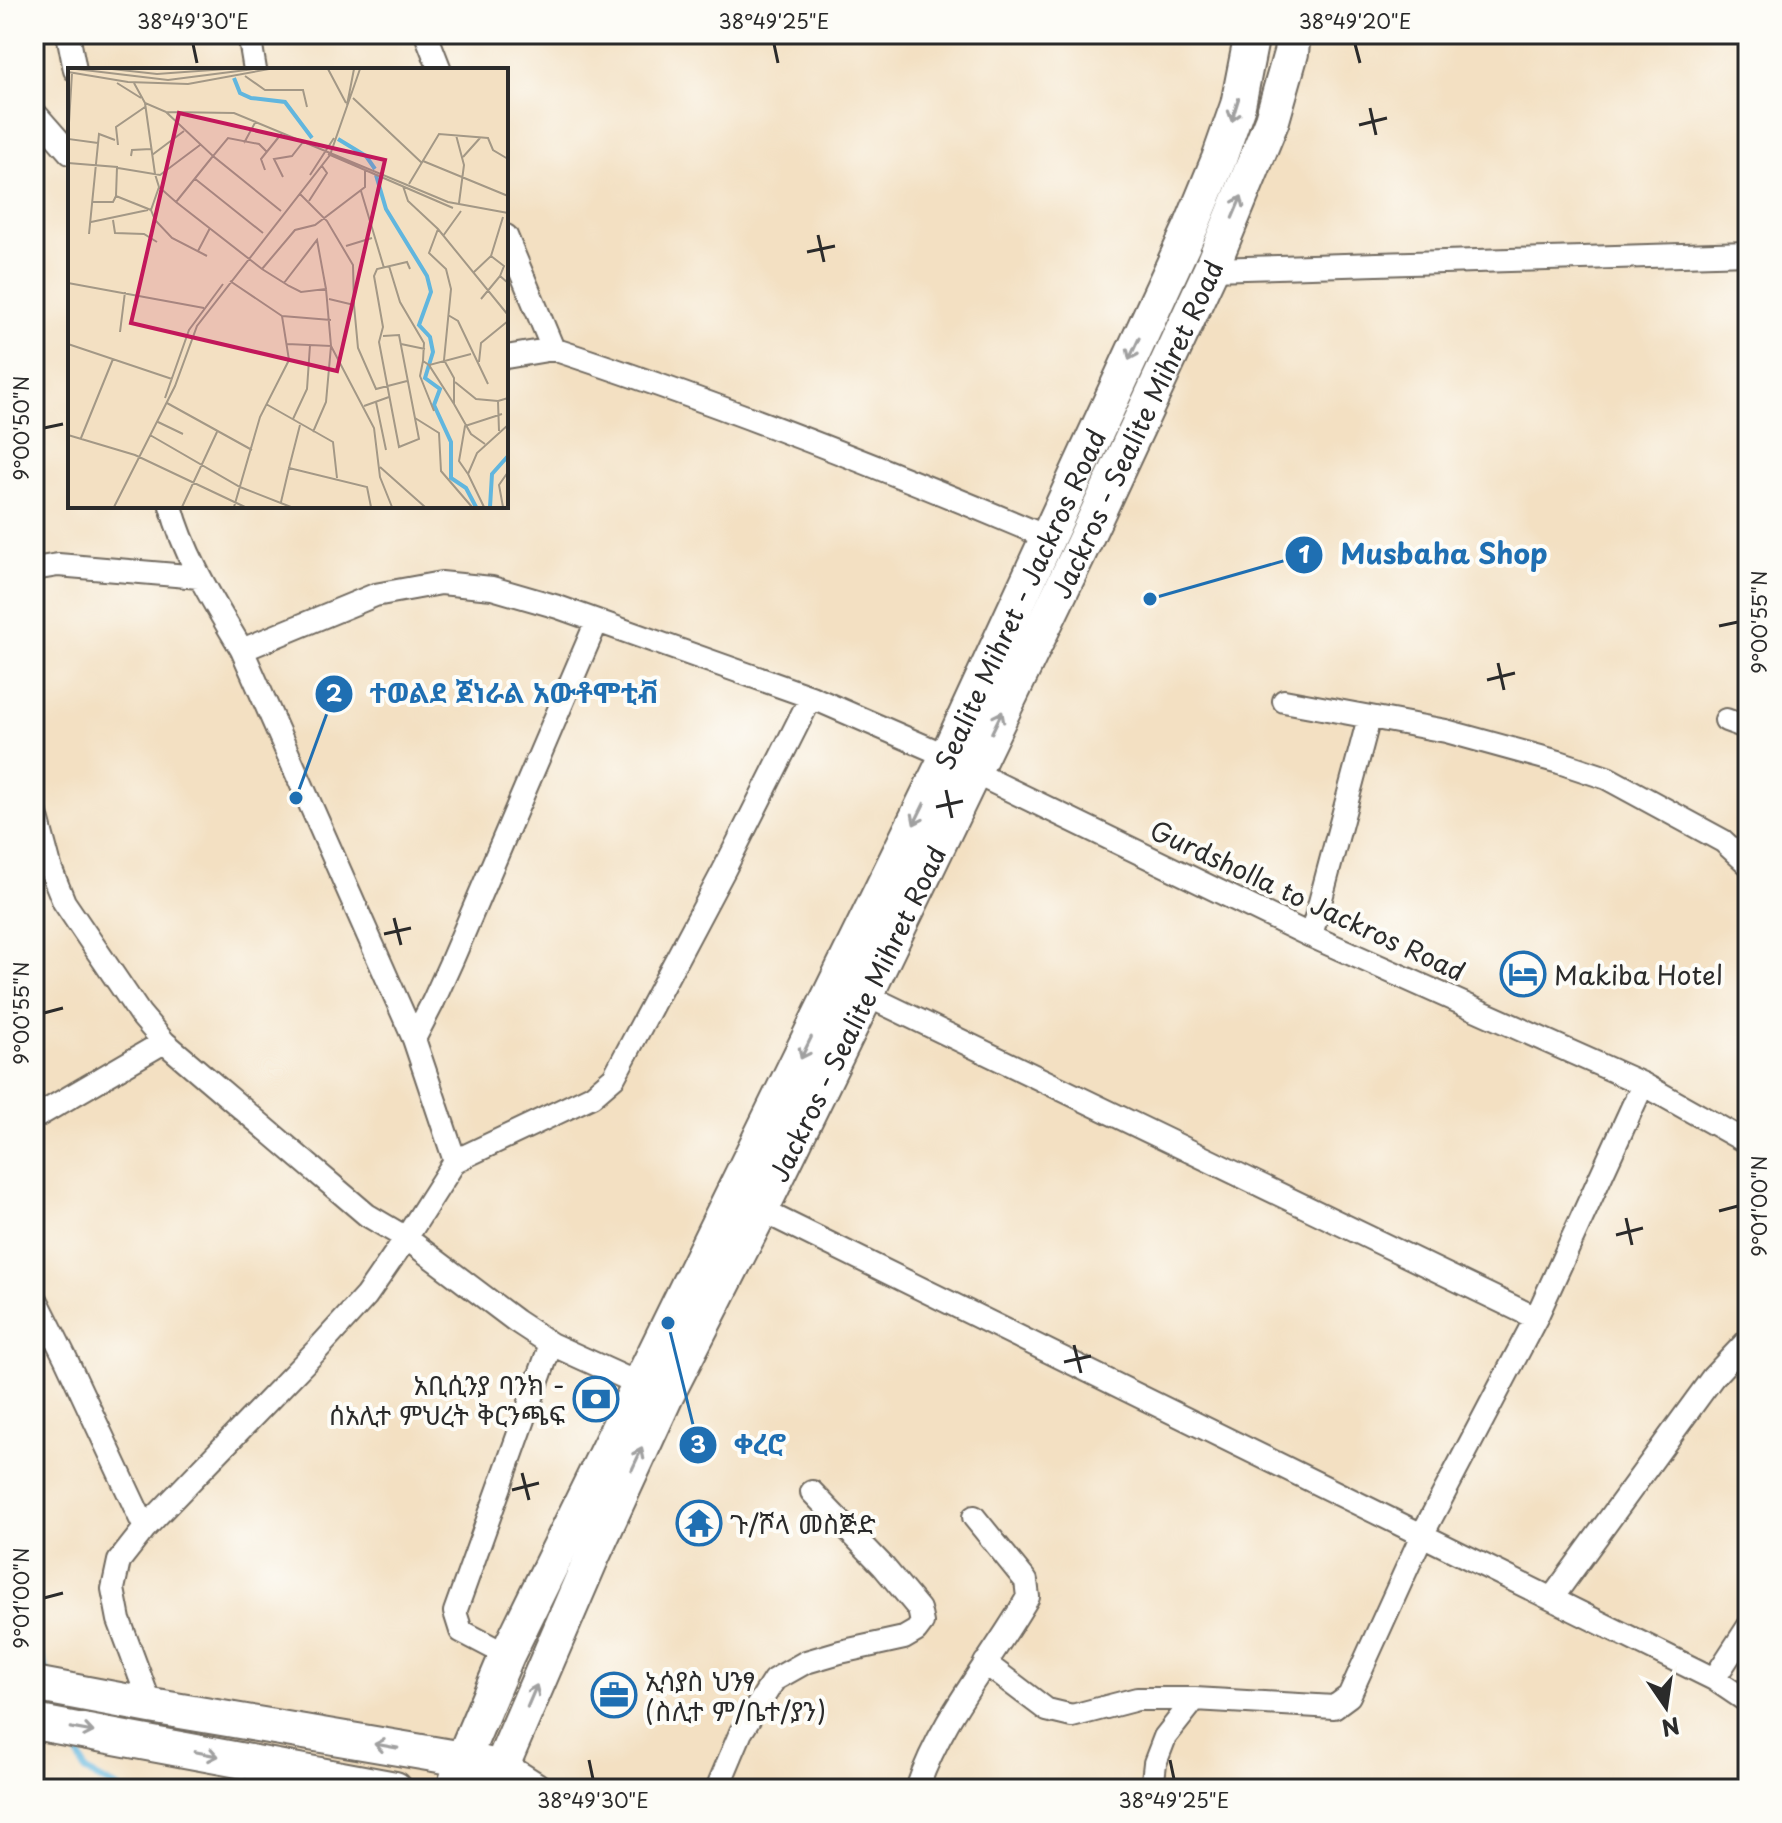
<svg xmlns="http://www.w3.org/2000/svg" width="1782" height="1823" viewBox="0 0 1782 1823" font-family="'Playpen Sans','Noto Sans Ethiopic',sans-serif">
  <rect width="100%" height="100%" fill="#fdfcf7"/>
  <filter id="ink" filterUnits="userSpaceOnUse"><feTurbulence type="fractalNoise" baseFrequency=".0125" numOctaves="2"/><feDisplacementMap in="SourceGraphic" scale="16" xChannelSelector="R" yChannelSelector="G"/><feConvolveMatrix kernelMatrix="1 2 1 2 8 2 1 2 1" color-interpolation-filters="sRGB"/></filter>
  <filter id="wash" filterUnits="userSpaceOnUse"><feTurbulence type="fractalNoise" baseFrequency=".006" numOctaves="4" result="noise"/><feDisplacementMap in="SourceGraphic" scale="32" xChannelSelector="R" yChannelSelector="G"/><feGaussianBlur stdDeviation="1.8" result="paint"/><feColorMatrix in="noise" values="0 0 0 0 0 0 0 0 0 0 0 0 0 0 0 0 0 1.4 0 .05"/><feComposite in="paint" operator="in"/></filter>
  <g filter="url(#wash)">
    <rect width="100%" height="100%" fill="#f3e0c2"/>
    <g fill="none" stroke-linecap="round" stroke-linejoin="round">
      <path stroke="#61b6de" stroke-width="7" d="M34 1638 49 1678
        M74 1742 85 1771 119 1789"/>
    </g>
  </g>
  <g filter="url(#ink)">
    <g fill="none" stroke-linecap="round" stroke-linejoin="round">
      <g stroke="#716a60" stroke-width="26">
        <path id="street" d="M68 34 75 70
          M249 34 255 70
          M426 34 440 70
          M34 112 70 153
          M506 236 553 349C721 404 886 469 1049 538
          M1211 269 1748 253
          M506 357 553 349
          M171 506C185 558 215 604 242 650
          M34 569 58 565 199 577
          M597 621 452 960 433 1002 414 1039 242 650 375 595 441 583 492 588 558 607 811 697 947 756 973 772 1311 936 1643 1084 1748 1143
          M1284 701 1446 731 1559 762 1607 778 1723 841 1748 864
          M1726 720 1748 728
          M34 806 51 870 64 902 140 1014 164 1042 367 1215 406 1238 516 1321 551 1344 639 1384
          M1311 936 1369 718
          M866 995 1536 1318
          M414 1039 455 1161
          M1643 1084 1536 1318 1422 1535 1714 1679 1748 1702
          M34 1118 164 1042
          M761 1210 1422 1535 1349 1696 1334 1707 1195 1699H1137L1072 1716 1047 1710 985 1663
          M34 1295 66 1359 145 1528
          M1552 1598 1713 1377 1748 1340
          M507 1655 461 1631 455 1612 551 1344
          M1714 1679 1748 1627
          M151 1706 119 1620 113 1589 119 1561 145 1528 316 1351 366 1296 406 1238 455 1161 592 1096 614 1077 724 870 811 697
          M717 1789 741 1732 774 1680 806 1662 840 1652 904 1638 916 1631 922 1623 919 1609 883 1566 812 1492
          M917 1789C942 1716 990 1663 1028 1597L1026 1581 974 1517
          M1152 1789 1155 1763 1165 1737 1195 1699"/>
      </g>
      <g stroke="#716a60" stroke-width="38">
        <g id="primary">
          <path d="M34 1684 151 1706 463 1759 501 1768 534 1789"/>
          <path d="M34 1722 395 1789"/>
          <path id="s1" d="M454 1789 463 1759 507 1655 947 756 1191 227 1219 159 1238 105 1252 34"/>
          <path id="s2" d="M496 1789 501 1768 591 1559 666 1396 761 1210 866 995 1077 557 1211 269 1272 120 1291 53 1293 34"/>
        </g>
      </g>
      <use href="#street" stroke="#fff" stroke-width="22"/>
      <use href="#primary" stroke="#fff" stroke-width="34"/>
    </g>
    <defs><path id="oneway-shaft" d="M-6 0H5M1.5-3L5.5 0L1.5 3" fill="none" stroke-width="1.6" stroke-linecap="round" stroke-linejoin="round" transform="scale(2)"/></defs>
    <g stroke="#a0a0a0">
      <use href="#oneway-shaft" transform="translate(1235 110) rotate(107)"/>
      <use href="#oneway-shaft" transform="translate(1237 207) rotate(-67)"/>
      <use href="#oneway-shaft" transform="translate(1134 349) rotate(115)"/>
      <use href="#oneway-shaft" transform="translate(997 722) rotate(-64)"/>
      <use href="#oneway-shaft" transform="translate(919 814) rotate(116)"/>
      <use href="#oneway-shaft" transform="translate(806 1048) rotate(116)"/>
      <use href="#oneway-shaft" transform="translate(637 1459) rotate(-65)"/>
      <use href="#oneway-shaft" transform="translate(532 1696) rotate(-67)"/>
      <use href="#oneway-shaft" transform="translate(82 1730) rotate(10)"/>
      <use href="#oneway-shaft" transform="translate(386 1746) rotate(-170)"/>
      <use href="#oneway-shaft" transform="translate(207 1754) rotate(11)"/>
    </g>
  </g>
  <path fill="none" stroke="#2b2b2b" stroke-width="3" d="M193 44 197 63M774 44 778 63M1355 44 1360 63M1370 108 1376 135M1359 125 1387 118M818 235 824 262M807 252 835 246M44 428 63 424M1719 626 1738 622M1498 663 1504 690M1487 680 1515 673M946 790 952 818M936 807 963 801M394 918 401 945M384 934 411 928M44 1013 63 1008M1719 1211 1738 1206M1626 1218 1632 1245M1616 1235 1643 1228M1074 1345 1081 1373M1064 1362 1091 1356M522 1473 529 1500M512 1490 539 1483M44 1598 63 1593M589 1760 593 1779M1170 1760 1174 1779"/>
  <defs>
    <g id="hotel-ring" transform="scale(2.3)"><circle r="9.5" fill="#fdfcf7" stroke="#1f6fb2" stroke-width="1.5"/><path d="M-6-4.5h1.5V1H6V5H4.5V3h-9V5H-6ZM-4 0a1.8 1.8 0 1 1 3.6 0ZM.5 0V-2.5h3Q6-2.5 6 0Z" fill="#1f6fb2"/></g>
    <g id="bank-ring" transform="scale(2.3)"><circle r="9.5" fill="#fdfcf7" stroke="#1f6fb2" stroke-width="1.5"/><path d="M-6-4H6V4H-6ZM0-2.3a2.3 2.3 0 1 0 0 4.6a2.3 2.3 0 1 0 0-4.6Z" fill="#1f6fb2"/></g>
    <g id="temple-ring" transform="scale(2.3)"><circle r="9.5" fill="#fdfcf7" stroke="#1f6fb2" stroke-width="1.5"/><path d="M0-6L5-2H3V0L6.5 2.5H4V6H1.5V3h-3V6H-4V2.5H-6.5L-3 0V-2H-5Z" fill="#1f6fb2"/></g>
    <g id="office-ring" transform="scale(2.3)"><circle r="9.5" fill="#fdfcf7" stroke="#1f6fb2" stroke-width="1.5"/><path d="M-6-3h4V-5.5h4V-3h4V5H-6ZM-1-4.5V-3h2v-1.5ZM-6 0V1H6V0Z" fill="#1f6fb2"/></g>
  </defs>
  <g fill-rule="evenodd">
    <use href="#hotel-ring" x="1523" y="974"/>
    <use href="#bank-ring" x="596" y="1399"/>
    <use href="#temple-ring" x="699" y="1523"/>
    <use href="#office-ring" x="614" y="1695"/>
  </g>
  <g text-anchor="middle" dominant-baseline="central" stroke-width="8" stroke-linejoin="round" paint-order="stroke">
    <g font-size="26" fill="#2b2b2b" stroke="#fdfcf7">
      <text stroke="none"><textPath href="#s2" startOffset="1504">Jackros - Sealite Mihret Road</textPath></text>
      <text stroke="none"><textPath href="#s1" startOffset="1318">Sealite Mihret - Jackros Road</textPath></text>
      <text transform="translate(1308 900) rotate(25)">Gurdsholla to Jackros Road</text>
      <text stroke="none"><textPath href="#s2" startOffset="856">Jackros - Sealite Mihret Road</textPath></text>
    </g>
    <g font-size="26" fill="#2b2b2b" stroke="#fdfcf7" text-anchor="start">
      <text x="1554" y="974">Makiba Hotel</text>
      <text x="565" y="1384" text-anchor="end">አቢሲንያ ባንክ -<tspan x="565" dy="30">ሰአሊተ ምህረት ቅርንጫፍ</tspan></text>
      <text x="730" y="1523">ጉ/ሾላ መስጅድ</text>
      <text x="645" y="1680">ኢሳያስ ህንፃ<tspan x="645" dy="30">(ስሊተ ም/ቤተ/ያን)</tspan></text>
    </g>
  </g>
  <g transform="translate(68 68)">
    <rect width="440" height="440" fill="#f3e0c2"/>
    <path fill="none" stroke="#61b6de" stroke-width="4" d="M166 10 172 25 183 30 217 34 244 70M270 71 298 88 307 101M308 107 318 141 359 208 363 224 351 257 362 269 365 284 357 310 372 321 366 337 383 374V410L398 420 408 439M422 439 424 406 440 388"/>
    <path fill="none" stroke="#a39886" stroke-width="2" d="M8 1 100 12 186 1M44 1 89 6 158 1M260 1 278 35M0 4 60 14 120 16 201 1M4 5 0 71 30 75M177 8 197 22H235L239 39M49 15 73 30M66 15 77 35 98 44 166 45 380 134 440 145M285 30 354 95M77 35 87 106 91 119 108 134 194 201 221 218 233 224 258 221 249 172 216 215M279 37 286 1M98 44 145 88 108 134M388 67 396 97 391 135M176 75 188 53M50 77 48 59 77 39M199 84 191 76 160 70 145 88 213 143M260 86 385 140M84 87 116 63M63 88 64 82 83 81M395 89 412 70M355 93 440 128M0 95 49 99 48 128 83 142M50 100 92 107 132 77M197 102 193 91 214 65M242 107 266 70M215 109 206 91 224 88 235 74M126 110 195 165M341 116 371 66 420 70 425 82 440 91M335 118 340 133 370 161 440 247M91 119 83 142 87 152 104 170 139 188M293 123 316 200M232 126 259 153 285 197 286 237 261 231M241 133 259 105 254 98M24 134H45L48 128M45 152 47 165 76 166 89 174M23 154 80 142M370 161 361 185 378 201 383 221 376 292 386 310V336L403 366 417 376M21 166 31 66 47 72M375 168 393 143M278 178 304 170M130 183 142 160M423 188 436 198 432 208M321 198 332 234 356 275 355 293 361 297M194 201 227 162 247 157 297 119V102M406 204 423 188 435 149M162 213 214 248 221 292 192 349 166 439M0 215 136 240M413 231 432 208 440 215M286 237 290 280 308 321 339 313M380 247 390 253 420 316M214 248 263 252M52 264 57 224M315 268 331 267 351 371 331 379 311 274 315 259 306 208 309 201 339 194 342 201M0 276 104 311M219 276 263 278 258 221M333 276 357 281M355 293 352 308 366 343M411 294 413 275 440 253M387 314 408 331 430 333M97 330 121 262 155 216M308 334 318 382M99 335 184 382M198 336 265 374 269 410M386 336 361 297 403 286M296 338 321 329M347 350 371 365 373 403 404 439M225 351 239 321 242 277M90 354 115 366M232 357 221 400 299 419 303 439M431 363 430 333 440 330M245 364 258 334 263 278 306 360 312 409 324 439M0 367 67 387 177 439M82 367 172 419 223 439M13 370 45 291M312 399 357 439M400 406 391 393 397 358 434 346M213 434 221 400M46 439 107 318 129 258 262 87 292 1M114 439 149 364M416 439 400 406 409 385 440 357M435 439 431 417 440 404"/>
    <path fill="#c2185b" fill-opacity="0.15" stroke="#c2185b" stroke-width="4" d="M111 45 317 92 269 303 63 255Z"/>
    <rect width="440" height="440" fill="none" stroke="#2b2b2b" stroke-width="4"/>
  </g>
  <path fill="none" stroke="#1f6fb2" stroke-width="3" d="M1150 599L1304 555M296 798L334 694M668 1323L698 1445"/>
  <g fill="#1f6fb2" stroke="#fdfcf7" stroke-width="3">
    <circle cx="1150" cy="599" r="8"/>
    <circle cx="296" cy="798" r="8"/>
    <circle cx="668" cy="1323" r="8"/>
    <circle cx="1304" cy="555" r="20"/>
    <circle cx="334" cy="694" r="20"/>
    <circle cx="698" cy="1445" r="20"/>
  </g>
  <g font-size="24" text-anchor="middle" font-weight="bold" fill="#fff">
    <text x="1304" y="563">1</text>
    <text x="334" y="702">2</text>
    <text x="698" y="1453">3</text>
  </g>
  <g font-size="28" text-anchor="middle" font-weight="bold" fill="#1f6fb2" stroke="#fdfcf7" stroke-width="8" stroke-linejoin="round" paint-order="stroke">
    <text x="1444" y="564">Musbaha Shop</text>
    <text x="514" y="703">ተወልደ ጀነራል አውቶሞቲቭ</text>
    <text x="760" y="1454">ቀረሮ</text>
  </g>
  <rect width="1782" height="1823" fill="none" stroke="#fdfcf7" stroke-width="88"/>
  <g transform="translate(1666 1707) rotate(167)" stroke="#fdfcf7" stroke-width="6" paint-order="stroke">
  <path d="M0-6L14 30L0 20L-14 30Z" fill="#2b2b2b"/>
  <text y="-12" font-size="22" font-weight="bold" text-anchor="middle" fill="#2b2b2b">N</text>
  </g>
  <rect x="44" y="44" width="1694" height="1735" fill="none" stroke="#2b2b2b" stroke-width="3"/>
  <g font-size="20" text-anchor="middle" fill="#2b2b2b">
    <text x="193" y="29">38°49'30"E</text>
    <text x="774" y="29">38°49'25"E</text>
    <text x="1355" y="29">38°49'20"E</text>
    <text transform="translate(22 428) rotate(-90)" y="7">9°00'50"N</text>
    <text transform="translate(1760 622) rotate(-90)" y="7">9°00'55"N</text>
    <text transform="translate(22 1013) rotate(-90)" y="7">9°00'55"N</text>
    <text transform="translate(1760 1206) rotate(-90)" y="7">9°01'00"N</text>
    <text transform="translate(22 1598) rotate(-90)" y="7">9°01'00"N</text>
    <text x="593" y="1808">38°49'30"E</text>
    <text x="1174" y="1808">38°49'25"E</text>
  </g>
</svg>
